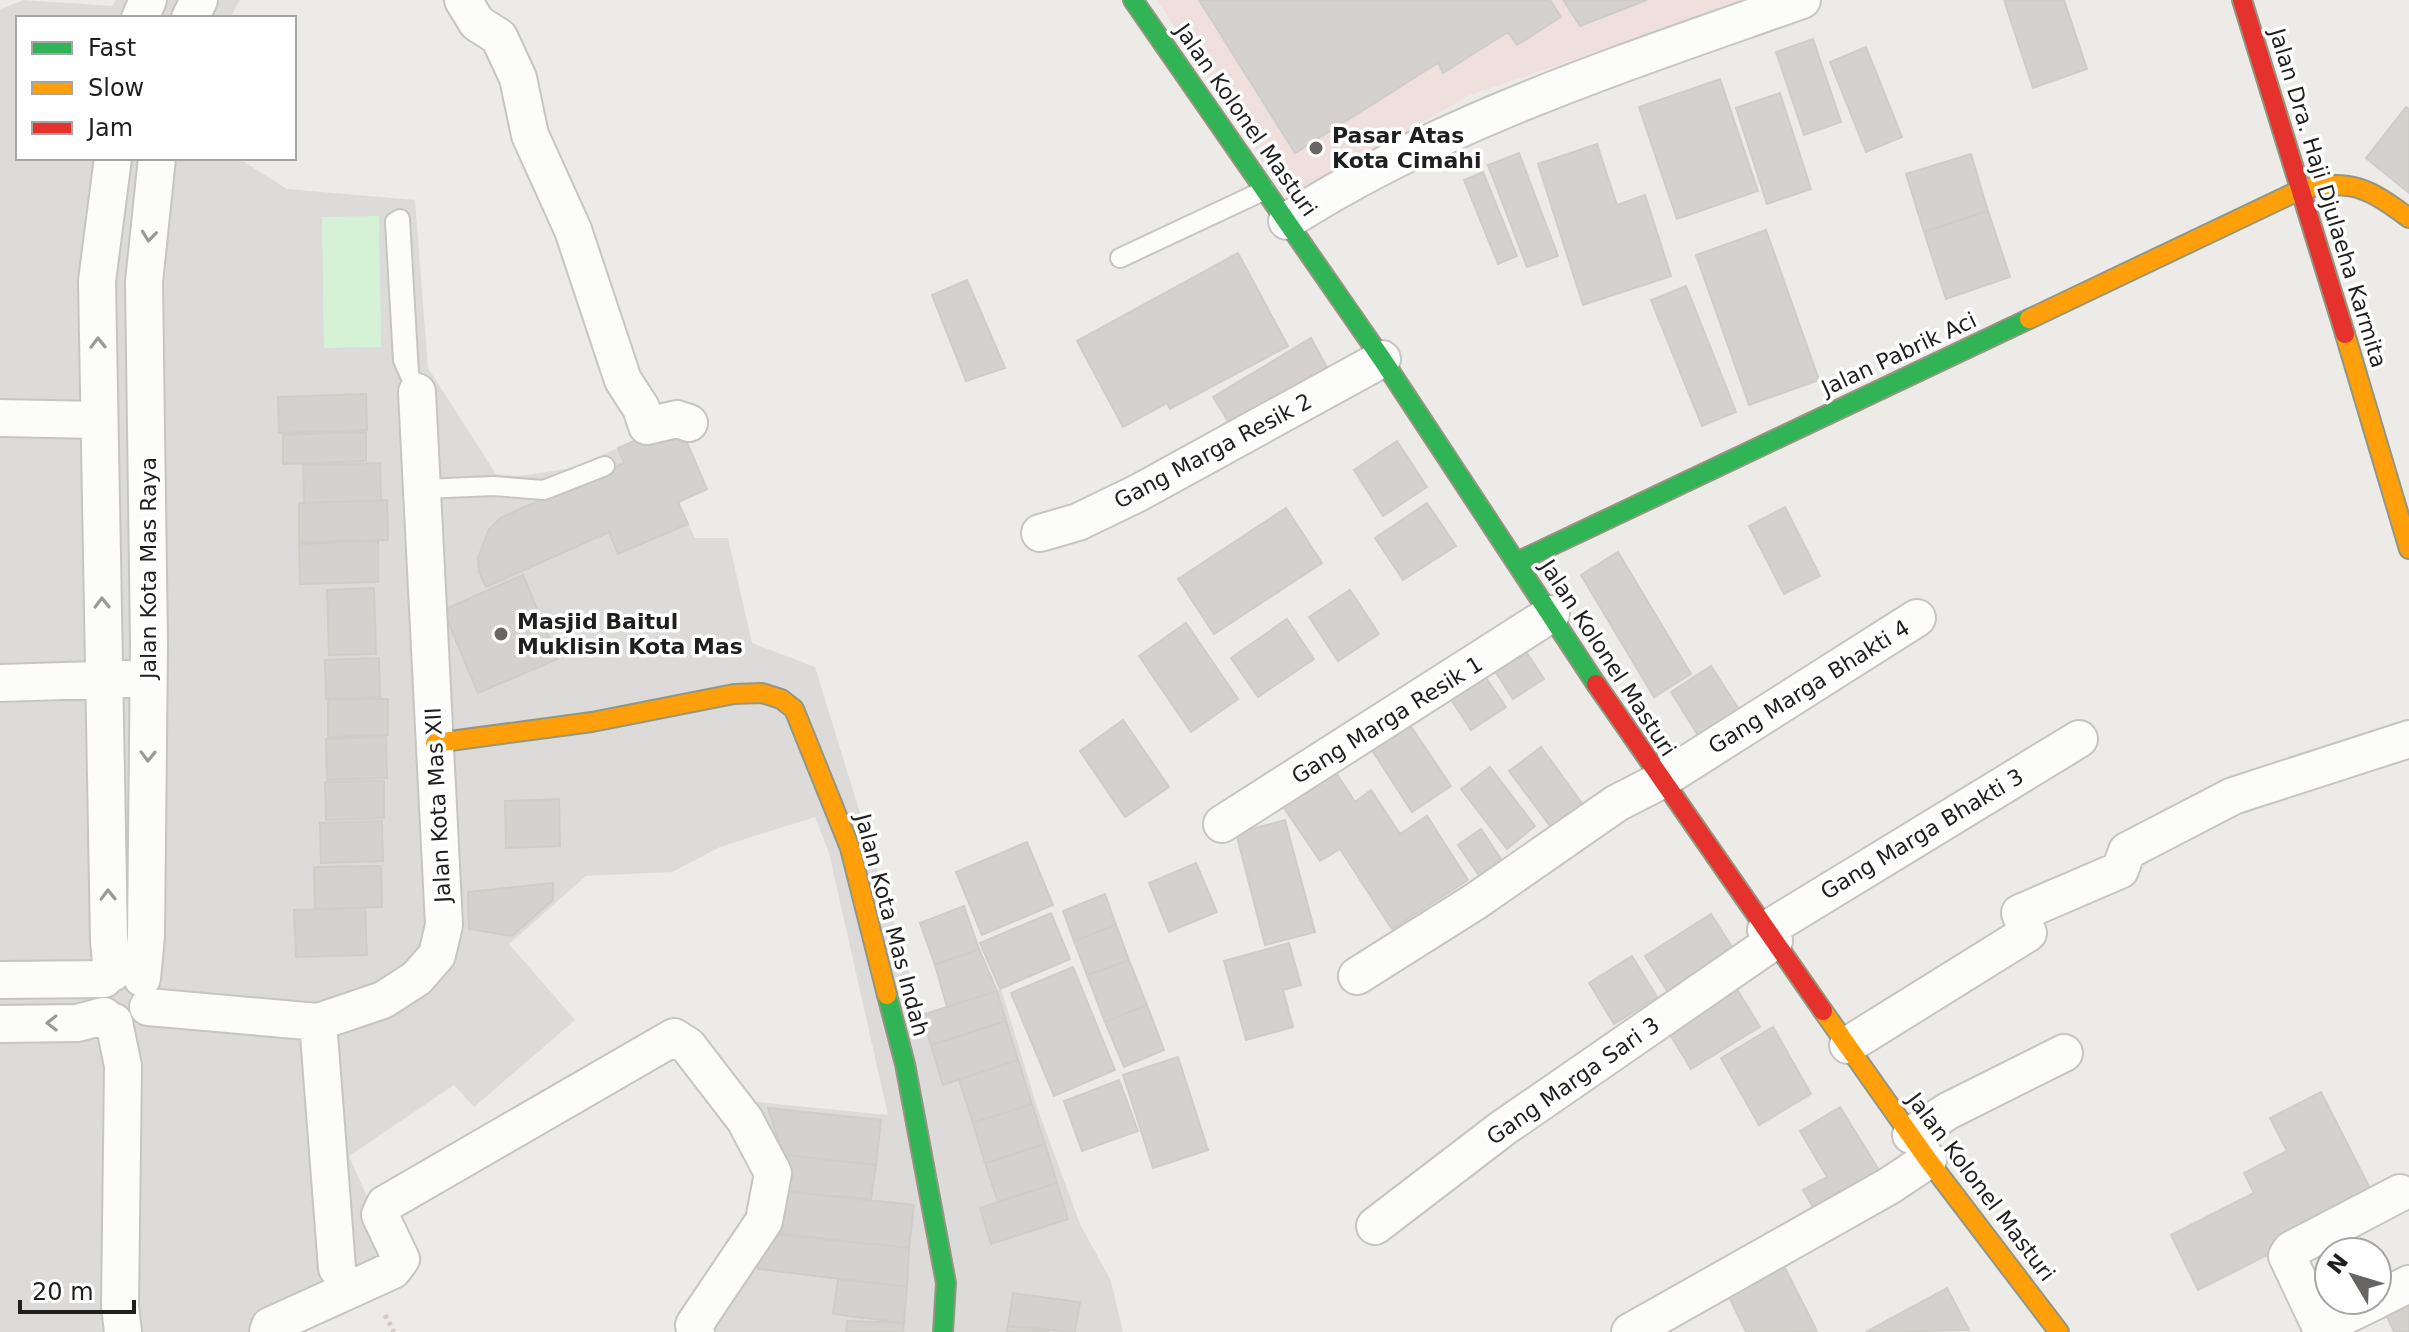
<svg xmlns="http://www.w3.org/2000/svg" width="2409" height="1332" viewBox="0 0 2409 1332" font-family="'DejaVu Sans',sans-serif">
  <rect width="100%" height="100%" fill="#edebe7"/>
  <path fill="#dcdbd9" d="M24 0 112 6 116 0H240L230 18H18V158H238L287 189 415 200 428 368 496 474 520 476 573 468 678 421 708 490 679 503 695 538H728L752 643 815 667 922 1014 1001 989 1037 1107 1080 1224 1111 1281 1123 1332H708L766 1224 748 1101 888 1115 829 853 815 817 720 847 672 872 586 876 509 944 575 1020 474 1107 454 1085 349 1156 395 1260 248 1332H0V9Z"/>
  <path fill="#efe0dd" d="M1157 0H1748L1468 96 1288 200Z"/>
  <path fill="#d6f2d6" d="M379 216 381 347 324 348 322 217Z"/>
  <path fill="#d4d1ce" stroke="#d0cdc9" stroke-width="2" d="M1199 0H1550L1561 17 1517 45 1508 32 1443 73 1438 63 1295 153Z
    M1563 0H1647L1580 26Z
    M2004 0H2064L2087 69 2033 88Z
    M1813 39 1841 122 1804 135 1776 52Z
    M1866 47 1902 137 1866 152 1830 62Z
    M1720 79 1758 191 1677 219 1639 107Z
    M1780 93 1811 189 1767 204 1736 108Z
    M2406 107 2409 109V193L2366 158Z
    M1597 144 1617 205 1645 195 1671 276 1583 305 1538 164Z
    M1519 153 1558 256 1527 267 1488 165Z
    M1971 154 1988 211 1924 232 1906 174Z
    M1483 172 1517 256 1498 264 1464 180Z
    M1988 211 2010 277 1946 299 1924 232Z
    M1766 230 1819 380 1749 405 1696 255Z
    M1238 253 1288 346 1170 409 1167 403 1123 427 1077 341Z
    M967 280 1005 368 966 381 932 295Z
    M1686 286 1736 412 1702 426 1651 300Z
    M1311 338 1334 380 1235 432 1213 397Z
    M366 394 367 430 279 433 278 397Z
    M678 422 707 489 678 502 688 524 618 554 609 532 486 587 479 572 478 558 489 529 502 517 624 463 618 448Z
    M366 432V461L283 464V435Z
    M1397 441 1427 487 1383 516 1354 470Z
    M380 463 381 501 304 503 303 465Z
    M387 500 388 540 299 542V503Z
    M1427 503 1456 546 1403 580 1375 538Z
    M1785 507 1820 576 1784 594 1749 526Z
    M1286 508 1322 563 1214 634 1178 579Z
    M378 541V582L300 584 299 544Z
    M1618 552 1691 674 1654 697 1581 575Z
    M523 575 558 659 478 693 443 610Z
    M374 588 376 654 329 655 327 590Z
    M1350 590 1379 634 1338 661 1309 617Z
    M1287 619 1314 659 1258 697 1231 658Z
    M1186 623 1238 699 1191 732 1139 656Z
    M1521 644 1544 679 1513 699 1491 665Z
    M379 658 380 697 326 699 325 660Z
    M1711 666 1742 714 1701 740 1671 692Z
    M1482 672 1506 707 1471 730 1448 695Z
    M388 699V735L328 737V700Z
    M1123 720 1169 787 1125 817 1080 751Z
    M1408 722 1451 786 1412 812 1370 747Z
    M386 737 387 778 327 780 326 739Z
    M1541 747 1584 806 1553 830 1509 771Z
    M1490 767 1535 826 1507 849 1461 789Z
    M1333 768 1355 802 1371 790 1400 834 1427 816 1468 880 1392 929 1340 849 1320 861 1280 802Z
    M384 781V818L326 820 325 782Z
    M559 799 560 846 506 848 505 801Z
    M1285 820 1315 932 1265 945 1236 833Z
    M382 821 383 861 321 863 320 823Z
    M1481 829 1503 862 1480 877 1458 845Z
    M1027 842 1053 905 982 935 956 872Z
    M1196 863 1217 912 1169 932 1149 883Z
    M381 866 382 907 315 909 314 867Z
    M553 883V900L512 936 469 929 468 892Z
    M1105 894 1116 925 1074 941 1063 911Z
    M964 906 979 949 935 965 920 923Z
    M365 908 367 955 296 957 294 910Z
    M1051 913 1070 959 1000 989 980 943Z
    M1711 914 1739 958 1673 1000 1645 956Z
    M1116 925 1129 960 1087 975 1074 941Z
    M1289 943 1301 985 1283 990 1293 1027 1246 1040 1224 961Z
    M979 949 997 991 947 1007 935 965Z
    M1632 956 1657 997 1614 1024 1589 983Z
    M1129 960 1147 1005 1105 1022 1087 975Z
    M1073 967 1115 1070 1054 1096 1011 993Z
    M1732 981 1760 1027 1691 1069 1663 1023Z
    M997 991 1006 1021 931 1045 922 1015Z
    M1147 1005 1164 1050 1124 1067 1105 1022Z
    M1006 1021 1018 1060 943 1085 931 1045Z
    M1773 1027 1811 1094 1759 1125 1721 1058Z
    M1178 1057 1208 1150 1153 1168 1123 1075Z
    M1018 1060 1032 1104 973 1123 959 1080Z
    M1119 1080 1138 1131 1082 1151 1064 1101Z
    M2321 1092 2376 1200 2198 1290 2171 1235 2254 1193 2244 1173 2287 1151 2270 1118Z
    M1032 1104 1045 1144 985 1163 973 1123Z
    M1840 1107 1882 1175 1817 1214 1803 1190 1827 1177 1800 1131Z
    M768 1108 881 1120 876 1165 783 1155Z
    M1045 1144 1057 1183 998 1202 985 1163Z
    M783 1155 876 1165 871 1199 780 1191Z
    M1057 1183 1068 1219 991 1244 980 1208Z
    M780 1191 914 1205 909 1248 776 1233Z
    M763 1233 909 1248 907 1287 758 1269Z
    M1784 1266 1817 1331 1746 1332 1728 1295Z
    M838 1279 907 1287 904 1323 833 1314Z
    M1947 1288 1969 1330 1866 1332Z
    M1013 1293 1080 1302 1075 1332 1008 1326Z
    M2409 1293V1332H2394L2382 1306Z
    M847 1321 904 1323 903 1332H846Z
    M1008 1326 1050 1332H1007Z"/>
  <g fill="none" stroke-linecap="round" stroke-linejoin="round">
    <g stroke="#c6c5c3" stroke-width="22">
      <path id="lane" d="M1120 258 1265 190
        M409 374 400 219 395 222 403 360 417 392
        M423 489 493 486 544 490 605 466"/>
    </g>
    <g stroke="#c6c5c3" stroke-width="40">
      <path id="street" d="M463 0 477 23 499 37 518 78 530 135 573 230 623 380 641 408 647 426 677 419 689 423
        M140 18 148 0
        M190 18 199 0
        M1287 221C1440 122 1630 61 1802 0
        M0 418 99 420
        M1040 533 1078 522 1138 493 1382 359
        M0 683 127 679
        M1222 824 1551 614
        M1766 930 2079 739
        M112 973 109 941 97 281 113 158
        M1357 976 1476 901 1617 803 1660 781 1917 618
        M142 978 146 936 149 644 144 282 157 158
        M0 980 104 979
        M148 1007 318 1022 383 1000 417 978 437 955 444 925 417 392
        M114 1022 123 1066 120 1306 123 1332
        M318 1022 337 1268
        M0 1024 77 1023 104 1016
        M1848 1045 2028 933 2020 913 2120 870 2127 851 2233 796 2409 739
        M1911 1135 1948 1111 2064 1053
        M1375 1226 1503 1128 1774 941
        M2377 1300 2409 1284
        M2322 1327 2377 1300
        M268 1332 270 1326 393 1270 401 1259 380 1215 385 1204 674 1037 688 1046 745 1120 773 1173 764 1221 694 1325 696 1332
        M1630 1332 1889 1186 1928 1160
        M2323 1332 2287 1256 2291 1250 2400 1193"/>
    </g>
    <g stroke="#949680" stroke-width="22">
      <path id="fast" d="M1133 0 1382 359 1596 684
        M1517 562 2029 319
        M887 995 905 1064 946 1283 943 1332"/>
    </g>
    <g stroke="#949680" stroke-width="22">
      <path id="slow" d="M2029 319 2302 189C2353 179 2368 188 2409 218
        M2345 334 2409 549
        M435 743 592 722 734 694 762 693 781 699 794 709 850 848 887 995
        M1823 1011 1928 1160 2059 1332"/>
    </g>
    <g stroke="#949680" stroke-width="22">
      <path id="jam" d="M2242 0 2345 334
        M1596 684 1823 1011"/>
    </g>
    <path stroke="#d6cac7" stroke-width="5" stroke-dasharray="4 4" stroke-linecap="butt" d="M385 1315 394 1332"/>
    <use href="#lane" stroke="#fcfcfb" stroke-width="18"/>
    <use href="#street" stroke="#fcfcfb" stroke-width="36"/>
    <use href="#fast" stroke="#30b455" stroke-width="18"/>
    <use href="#slow" stroke="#ff9f0a" stroke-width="18"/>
    <use href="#jam" stroke="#e5322d" stroke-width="18"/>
  </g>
  <defs><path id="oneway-chevron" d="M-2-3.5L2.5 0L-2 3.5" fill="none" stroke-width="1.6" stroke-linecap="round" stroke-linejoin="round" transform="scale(2)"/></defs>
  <g stroke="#999998">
    <use href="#oneway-chevron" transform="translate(149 236) rotate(96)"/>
    <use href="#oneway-chevron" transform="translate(98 343) rotate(-91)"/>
    <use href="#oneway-chevron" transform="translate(102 603) rotate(-91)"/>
    <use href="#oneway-chevron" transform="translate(148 756) rotate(91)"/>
    <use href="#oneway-chevron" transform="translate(108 895) rotate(-91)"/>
    <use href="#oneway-chevron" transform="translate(52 1023) rotate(179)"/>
  </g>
  <g fill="#676665" stroke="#fff" stroke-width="3">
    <circle cx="1316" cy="148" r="8"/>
    <circle cx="501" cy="634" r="8"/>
  </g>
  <g text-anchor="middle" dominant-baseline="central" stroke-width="7" stroke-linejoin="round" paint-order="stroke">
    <g font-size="22" fill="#1f1f1f" stroke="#fff">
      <text transform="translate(1246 120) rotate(55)">Jalan Kolonel Masturi</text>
      <text transform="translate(2328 198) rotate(73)">Jalan Dra. Haji Djulaeha Karmita</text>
      <text transform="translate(1899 354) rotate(-25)">Jalan Pabrik Aci</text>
      <text transform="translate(1213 451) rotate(-28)">Gang Marga Resik 2</text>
      <text transform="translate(148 568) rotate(-90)">Jalan Kota Mas Raya</text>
      <text transform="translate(1608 658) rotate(57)">Jalan Kolonel Masturi</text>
      <text transform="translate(1809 687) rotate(-32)">Gang Marga Bhakti 4</text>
      <text transform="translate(1387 720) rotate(-32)">Gang Marga Resik 1</text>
      <text transform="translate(438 805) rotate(-93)">Jalan Kota Mas XII</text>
      <text transform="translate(1922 834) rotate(-31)">Gang Marga Bhakti 3</text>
      <text transform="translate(892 925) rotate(75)">Jalan Kota Mas Indah</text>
      <text transform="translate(1573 1081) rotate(-35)">Gang Marga Sari 3</text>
      <text transform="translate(1981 1187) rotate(53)">Jalan Kolonel Masturi</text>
    </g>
    <g font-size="22" font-weight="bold" fill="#1f1f1f" stroke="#fff" text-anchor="start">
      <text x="1332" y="135">Pasar Atas<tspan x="1332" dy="25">Kota Cimahi</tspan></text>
      <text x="517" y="621">Masjid Baitul<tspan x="517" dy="25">Muklisin Kota Mas</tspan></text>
    </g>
  </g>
  <rect x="16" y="16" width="280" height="144" fill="#ffffff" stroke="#a5a5a5" stroke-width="2"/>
  <rect x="32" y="42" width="40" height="12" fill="#30b455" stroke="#a5a5a5" stroke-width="2"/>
  <text x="88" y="56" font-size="24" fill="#1f1f1f">Fast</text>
  <rect x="32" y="82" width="40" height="12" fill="#ff9f0a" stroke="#a5a5a5" stroke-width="2"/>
  <text x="88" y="96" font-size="24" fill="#1f1f1f">Slow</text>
  <rect x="32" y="122" width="40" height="12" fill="#e5322d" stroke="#a5a5a5" stroke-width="2"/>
  <text x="88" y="136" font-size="24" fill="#1f1f1f">Jam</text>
  <g transform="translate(2353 1276) rotate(308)"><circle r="38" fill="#ffffff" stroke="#a5a5a5" stroke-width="2"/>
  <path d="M0-6L14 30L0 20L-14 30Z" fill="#676665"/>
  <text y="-12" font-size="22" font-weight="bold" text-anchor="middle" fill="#1f1f1f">N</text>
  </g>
  <path d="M20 1300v12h114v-12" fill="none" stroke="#1f1f1f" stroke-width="4"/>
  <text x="32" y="1300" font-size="24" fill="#1f1f1f" stroke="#ffffff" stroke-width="6" paint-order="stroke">20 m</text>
</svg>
